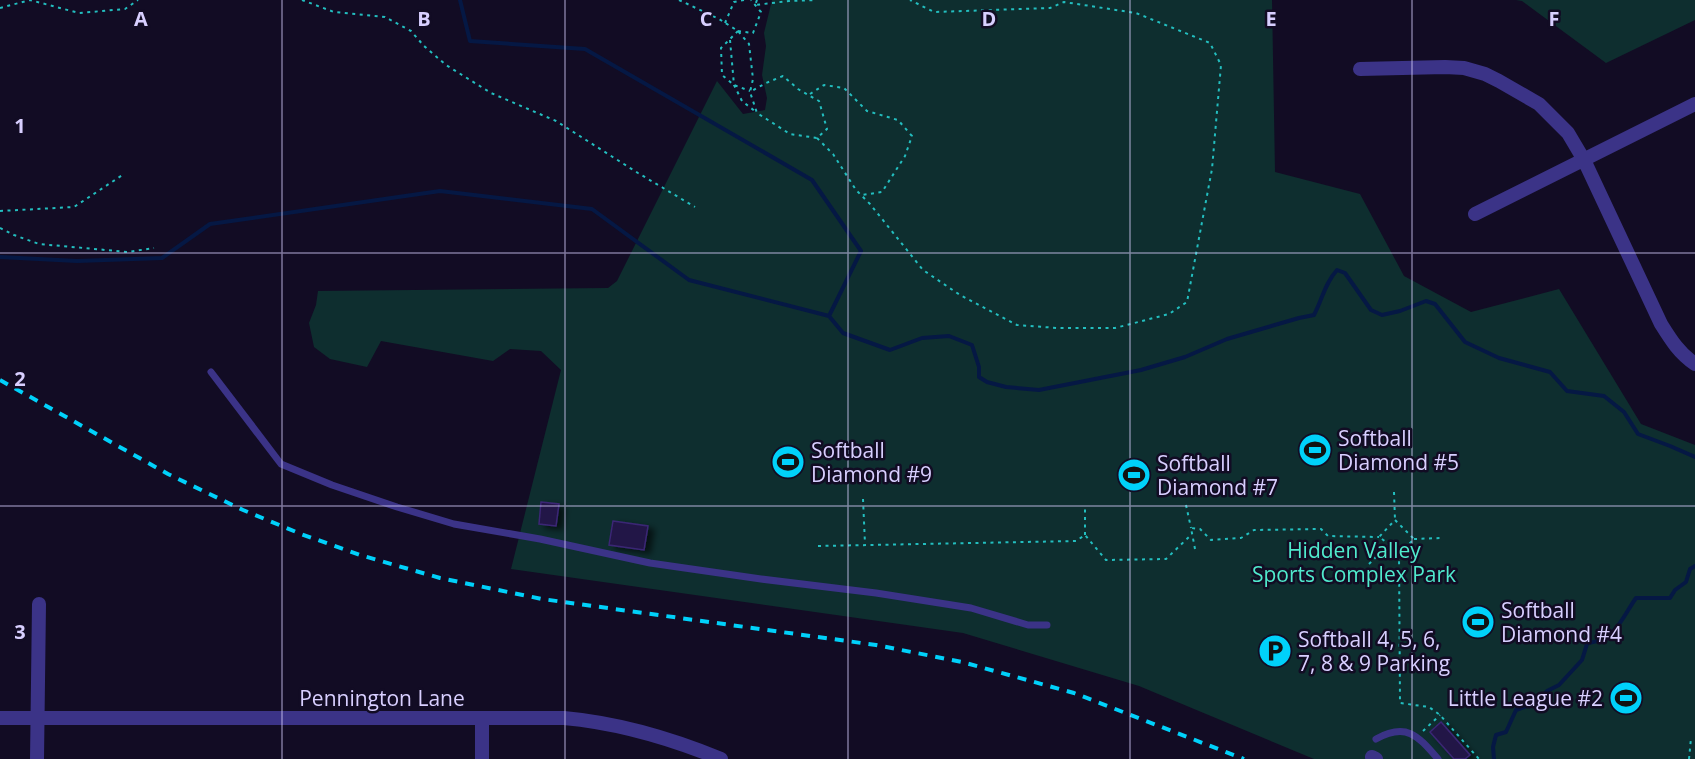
<svg xmlns="http://www.w3.org/2000/svg" width="1695" height="759" viewBox="0 0 1695 759" font-family="'Open Sans',sans-serif">
  <defs>
    <filter id="shadow"><feDropShadow dx="6" dy="3.5" stdDeviation="3" flood-color="#0009"/></filter>
  </defs>
  <rect width="100%" height="100%" fill="#120c24"/>
  <path fill="#0e2e2f" d="M772 0H1272L1275 172 1360 194 1404 276 1471 312 1559 289 1641 424 1695 445V759H1314L1139 686 963 633 511 569 561 370 541 351 510 349 493 361 381 341 367 367 330 359 314 347 309 323 316 305 318 291 608 288 617 281 717 81 743 114 765 110 767 98 762 75 766 46 764 33Z
    M1516 0H1695V20L1606 63 1522 1Z"/>
  <g fill="none" stroke-linecap="round" stroke-linejoin="round">
    <path stroke="#051844" stroke-width="4" d="M460 0 470 41 585 49 812 180 861 251 829 316 843 333 890 350 922 338 949 336 972 345 979 367V377L987 382 1006 387 1039 390 1141 370 1185 357 1227 339 1299 318 1314 315C1322 300 1325 283 1337 270L1345 273 1371 310 1382 315 1400 311 1426 301 1435 304 1465 342 1499 358 1550 372 1567 391 1604 396 1624 412 1638 434 1670 446 1695 457
      M0 257 77 261 162 258 210 224 440 191 592 209 689 280 829 316
      M1494 759 1493 747 1496 735 1506 732 1516 710 1538 702 1547 691 1559 685 1582 660 1587 644C1592 642 1600 641 1605 638 1620 628 1626 612 1636 598H1670L1675 590 1686 582 1690 569 1695 566"/>
  </g>
  <path fill="#231647" stroke="#3b2675" stroke-width="1.5" filter="url(#shadow)" d="M541 502 559 504 556 526 539 524Z
    M613 521 648 526 644 550 609 545Z
    M1441 722 1470 755 1465 759H1454L1430 732Z"/>
  <g fill="none" stroke-linecap="round" stroke-linejoin="round">
    <path stroke="#23bebf" stroke-width="2" stroke-dasharray="3 4.5" stroke-linecap="butt" d="M302 0 334 12 385 17 411 31 424 46 446 65 491 93 556 121 638 173 695 207
      M679 0 719 19 738 31 749 44 753 79 750 92 757 113 790 134 817 138 827 129 819 101 798 89 783 76 766 83 750 92
      M757 0 755 5 789 1 816 0
      M0 8 30 0 79 13 125 9 138 0
      M725 23 734 2 744 0
      M738 31 721 48 722 75 734 85 750 91
      M738 31 753 33 761 12 751 0
      M730 40 734 85 742 101 756 112
      M810 94 824 85 844 88 867 111 898 120 912 136 905 156 882 192 862 195
      M817 138 833 154 856 190 870 204 923 270 960 295 1017 325 1057 328H1115L1169 314 1187 302 1212 169 1221 65 1210 43 1136 13 1064 2 1050 8 934 12 910 0
      M0 211 74 207 124 174
      M0 228 14 235 39 244 128 252 154 248
      M1394 492 1395 520
      M863 499 865 544
      M1186 505 1191 528
      M1085 535V506
      M1414 539 1441 538
      M818 546 1076 541 1085 535 1106 560 1166 559 1192 534
      M1195 549 1191 528 1200 529 1211 540 1241 538 1254 530 1321 529 1328 536 1379 537
      M1399 554 1414 539 1395 520 1379 537 1389 544 1399 554 1400 703 1429 707 1440 715 1479 759
      M1369 564 1389 544
      M1423 731 1440 715
      M1689 759 1691 738"/>
    <path stroke="#3b3387" stroke-width="7" d="M211 372 281 464 332 485 397 507 454 524 540 539 650 563 761 579 876 593 971 608 1028 625H1047
      M1376 739C1407 722 1418 736 1438 759"/>
    <path stroke="#3b3387" stroke-width="14" d="M1360 69 1445 67 1464 68 1485 74 1499 81 1539 104 1568 133 1584 160 1661 324C1671 340 1679 353 1695 364
      M1475 214 1695 104
      M0 718H564C619 723 670 738 721 759
      M482 719V759
      M1372 757 1376 759
      M37 759 39 604"/>
    <path stroke="#00d1fa" stroke-width="4" stroke-dasharray="9 8" stroke-linecap="butt" d="M0 380 168 474 243 510 301 534 360 555 440 578 542 599 876 645 962 662 1074 693 1244 759"/>
  </g>
  <path fill="none" stroke="#d8cfff" stroke-width="1.5" stroke-opacity="0.55" d="M282 0V759M565 0V759M848 0V759M1130 0V759M1412 0V759M0 253H1695M0 506H1695"/>
  <defs>
    <g id="stadium-disc" transform="scale(1.725)"><circle r="9.5" fill="#00d1fa" stroke="#120c24"/><path d="M0-5a6.5 5 0 1 0 0 10a6.5 5 0 1 0 0-10ZM-3.5-1.8h7v3.6h-7Z" fill="#111"/></g>
    <g id="parking-disc" transform="scale(1.725)"><circle r="9.5" fill="#00d1fa" stroke="#120c24"/><path d="M-3.5-5.5H1a3.5 3.5 0 0 1 0 7H-1V5.5H-3.5ZM-1-3.4V-.6H.8a1.4 1.4 0 0 0 0-2.8Z" fill="#111"/></g>
  </defs>
  <g fill-rule="evenodd">
    <use href="#stadium-disc" x="1315" y="450"/>
    <use href="#stadium-disc" x="788" y="462"/>
    <use href="#stadium-disc" x="1134" y="475"/>
    <use href="#stadium-disc" x="1478" y="622"/>
    <use href="#parking-disc" x="1275" y="651"/>
    <use href="#stadium-disc" x="1626" y="698"/>
  </g>
  <g text-anchor="middle" dominant-baseline="central" stroke-width="5" stroke-linejoin="round" paint-order="stroke">
    <g font-size="21" fill="#d8cfff" stroke="#120c24" text-anchor="start">
      <text x="1338" y="438">Softball<tspan x="1338" dy="24">Diamond #5</tspan></text>
      <text x="811" y="450">Softball<tspan x="811" dy="24">Diamond #9</tspan></text>
      <text x="1157" y="463">Softball<tspan x="1157" dy="24">Diamond #7</tspan></text>
      <text x="1501" y="610">Softball<tspan x="1501" dy="24">Diamond #4</tspan></text>
      <text x="1298" y="639">Softball 4, 5, 6,<tspan x="1298" dy="24">7, 8 &amp; 9 Parking</tspan></text>
      <text x="1603" y="698" text-anchor="end">Little League #2</text>
    </g>
    <g font-size="21" fill="#50eacd" stroke="#120c24">
      <text x="1354" y="550">Hidden Valley<tspan x="1354" dy="24">Sports Complex Park</tspan></text>
    </g>
    <g font-size="21" fill="#d8cfff" stroke="#120c24">
      <text x="382" y="698">Pennington Lane</text>
    </g>
  </g>
  <g font-size="20" text-anchor="middle" font-weight="bold" fill="#d8cfff" stroke="#120c24" stroke-width="5" stroke-linejoin="round" paint-order="stroke">
    <text x="141" y="26">A</text>
    <text x="424" y="26">B</text>
    <text x="706" y="26">C</text>
    <text x="989" y="26">D</text>
    <text x="1271" y="26">E</text>
    <text x="1554" y="26">F</text>
    <text x="20" y="133">1</text>
    <text x="20" y="386">2</text>
    <text x="20" y="639">3</text>
  </g>
</svg>
